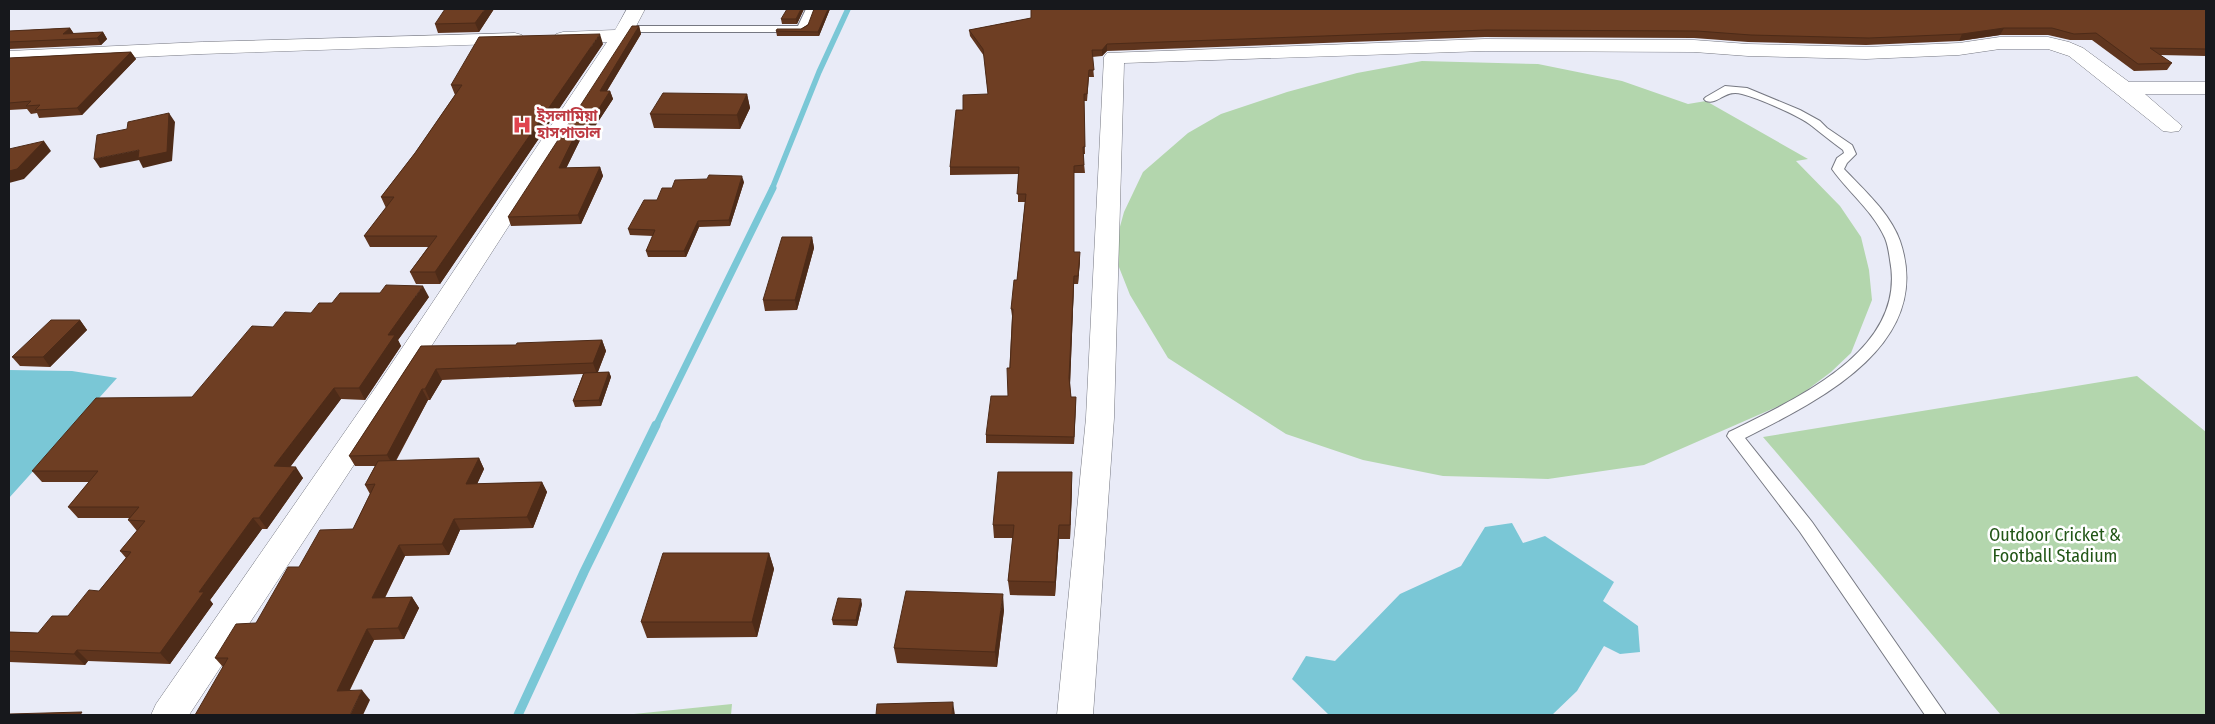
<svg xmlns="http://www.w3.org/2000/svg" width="2215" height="724" viewBox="0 0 2215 724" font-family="'Fira Sans Condensed','Noto Sans Bengali',sans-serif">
  <rect width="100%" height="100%" fill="#e9ebf7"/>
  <path fill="#b3d6ad" d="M1422 61 1538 64 1622 81 1688 104 1706 101 1808 159 1796 161 1840 206 1861 237 1869 270 1872 300 1851 353 1831 372 1795 399 1644 465 1548 479 1443 476 1363 460 1286 434 1168 358 1130 295 1113 252 1124 212 1143 172 1188 133 1221 114 1287 92 1357 73Z
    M2137 376 2206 432V715H2001L1763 437Z
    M732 704 731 715H624Z"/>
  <path fill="#7ac7d6" d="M9 370 72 371 117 378 9 498Z
    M1512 523 1523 543 1545 536 1614 582 1603 601 1638 626 1640 652 1620 654 1604 646 1577 691 1552 715H1329L1292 679 1306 656 1335 661 1400 594 1461 566 1485 527Z"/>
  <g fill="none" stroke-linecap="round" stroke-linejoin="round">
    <path stroke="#7ac7d6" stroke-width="5.5" d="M772 189 819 72 848 9"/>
    <path stroke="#7ac7d6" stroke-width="7" d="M656 426 773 188"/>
    <path stroke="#7ac7d6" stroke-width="9" d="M518 715 584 572 656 425"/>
    <g stroke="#767882" stroke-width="2">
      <path id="service" d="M806 9H816L807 29 802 32H624L619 29 624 26H798Z
        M1725 86 1747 88 1800 110 1820 121 1827 128 1852 145 1856 154 1847 163 1844 169C1864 190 1890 213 1900 241 1935 344 1820 400 1745 438L1812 522 1946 715H1925L1800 532 1727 436 1729 432C1795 399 1908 351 1890 260 1889 253 1888 245 1885 238 1873 211 1849 193 1832 169L1837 158 1844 153 1843 150C1832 142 1822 134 1812 126 1800 116 1758 98 1742 94 1724 89 1719 105 1706 101L1704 99 1706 97Z"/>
    </g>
    <g stroke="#767882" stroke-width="1">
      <path id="minor" d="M627 9H645L631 36 396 401 189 715H151L156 704 376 387 607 42 563 44 556 42 553 38 556 34 563 32 615 30Z
        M515 33 522 35 525 39 522 43 202 54 9 63V51L202 42Z
        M2000 37H2048L2069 42 2083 48 2129 82H2206V94H2145L2182 126 2179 131 2171 132 2163 131 2069 56 2048 49H2000L1959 55 1866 59 1748 56 1694 52 1485 51 1124 63 1114 418 1093 715H1057L1086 418 1104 57 1107 53 1485 39 1694 40 1748 44 1866 47 1959 43Z"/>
    </g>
    <use href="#service" fill="#fff" fill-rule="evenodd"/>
    <use href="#minor" fill="#fff" fill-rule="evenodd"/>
  </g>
  <path fill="#5f351e" d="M494 9 479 32 438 33 435 24Z
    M804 9 797 24H782L781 19Z
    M830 9 819 36H777L776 31 801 29Z
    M2206 9V56L2160 55 2172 63 2167 70 2134 71 2092 40H2070L2048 35H2000L1959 41 1866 45 1748 42 1694 38 1485 37 1107 51 1102 56 1092 57 1094 77H1089L1087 101H1084L1085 154H1083L1085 173H1074V252L1080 260 1078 284H1074L1070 383 1071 397H1076L1074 444 986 443V435L1008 396 1012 316 1011 309 1017 280 1025 202H1018V174L950 175V167L963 110 988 94 984 56 970 36 969 30 1031 18Z
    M639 26 641 34 607 91H610L613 99 590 134H583L566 168 600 167 603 176 581 224 511 226 508 217Z
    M70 28 74 34 103 32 107 39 101 45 9 49V50V31Z
    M603 44 440 284H416L410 272 428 247H370L364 236 386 208 381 197 415 153 455 95 451 85Z
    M131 52 136 59 82 115 39 118 37 113 31 114 27 109 9 110V58Z
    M747 94 750 108 740 129 654 128 650 114Z
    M744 182 730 226 699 227 686 257H648L646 251 653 236 630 235 628 229 672 188Z
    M812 237 814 248 797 310 765 311 763 300Z
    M429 297 398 340 401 346 365 400 341 399 290 467 303 478 267 529H262L210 600 213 604 170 664 88 661 85 665 9 662V632L38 633 68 616 99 591 126 558 120 551 137 531 128 520 129 518H78L68 507 89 482H42L32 471 192 397 273 327 311 313 332 303Z
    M80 320 87 330 50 367 20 366 12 357Z
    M602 340 606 351 598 372H609L611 377 601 406 575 407 573 401 583 374 442 380 430 400H428L396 461 479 458 484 469 477 484 542 482 547 492 533 528 460 530 449 555 405 556 385 598 412 597 419 608 404 639 374 640 350 690 370 700 223 667 215 658 256 623 299 567 353 529 370 494 365 485 375 466H355L349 456 421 346 516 345Z
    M1072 486 1070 539H1059L1055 596 1010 595 1008 581 1013 538H994L993 525Z
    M769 553 774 569 757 637 647 638 641 622Z
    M862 604 857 626 833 625 832 620Z
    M1004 610 997 667 897 663 894 648Z"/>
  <path fill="#4d2b18" d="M485 9H494L479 32 475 23Z
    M801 9H804L797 24 796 19Z
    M828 9H830L819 36 818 32Z
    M639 26 641 34 602 99 600 91Z
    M70 28 74 34H63Z
    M2004 28 2000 35 1959 41 1962 34Z
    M103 32 107 39 101 45 97 38Z
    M600 34 603 44 440 284 435 272Z
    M1107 44V51L1102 56V50Z
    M131 52 136 59 82 115 77 108Z
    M610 91 613 99 590 134 588 126Z
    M747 94 750 108 740 129 737 115Z
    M169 113 175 122 172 161 143 168 139 160 100 168 94 159 139 150Z
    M580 125 583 134 562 177 559 168Z
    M44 141 51 151 24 179 9 183V171Z
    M600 167 603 176 581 224 578 215Z
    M742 176 744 182 730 226 729 220Z
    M698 221 699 227 686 257 684 251Z
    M812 237 814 248 797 310 795 300Z
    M1080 252V260L1078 284V276Z
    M1074 276V284L1070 386 1069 378Z
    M423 286 429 297 398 340 401 346 365 400 359 388 388 335Z
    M80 320 87 330 50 367 43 357Z
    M602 340 606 351 597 374 593 363Z
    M436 369 442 380 430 400 425 389Z
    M609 372 611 377 601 406 599 400Z
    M334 388 341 399 282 478 274 466Z
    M422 389 428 400 393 465 387 455Z
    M1076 397V405L1074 444V437Z
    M479 458 484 469 472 495 466 484Z
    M296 467 303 478 267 529 259 518Z
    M1072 472V486L1070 539V525Z
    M542 482 547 492 533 528 527 517Z
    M253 518 262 529 210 600 213 604 170 664 160 653 199 592Z
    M454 519 460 530 449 555 442 544Z
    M1059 525V539L1055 596V582Z
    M399 545 405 556 379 609 372 598Z
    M769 553 774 569 757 637 752 622Z
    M1003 594 1004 610 997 667 995 652Z
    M412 597 419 608 404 639 398 628Z
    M861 599 862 604 857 626 856 620Z
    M367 629 374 640 344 701 337 691Z
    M77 650 88 661 85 665 74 654Z
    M362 690 370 700 363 715H350Z
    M953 702 955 715H952Z"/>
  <path fill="#6e3e23" stroke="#4d2b18" d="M445 9H485L475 23 435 24Z
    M787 9H801L796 19H781Z
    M814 9H828L818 32 776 31 777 29H801L808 25Z
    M1031 9H2206V49L2150 48 2172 63 2138 64 2096 33 2074 34 2052 28H2004L1962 34 1869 38 1751 35 1697 31 1486 30 1107 44 1102 50H1092L1094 70H1089L1087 94H1084L1085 147H1083L1084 165 1074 166V252H1080L1078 276H1074L1069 378 1071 397H1076L1074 437 986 435 991 396H1008L1007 368H1010L1013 309H1011L1014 280H1017L1026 194H1017L1019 167H950L956 110H963V95L988 94 983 49 969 30 1031 18Z
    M632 26H639L600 91H610L588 126 580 125 559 168 600 167 578 215 508 217Z
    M70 28 63 34 103 32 97 38 9 42V31Z
    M600 34 435 272H410L437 236H364L394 197H381L415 153 462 85H451L479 37Z
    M131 52 77 108 35 110 40 105 26 106 31 101 9 103V58Z
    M663 93 747 94 737 115 650 114Z
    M169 113 167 152 138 158 139 150 94 159 97 135 127 129 128 122Z
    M44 141 17 169 9 171V149Z
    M709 175 742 176 729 220 698 221 684 251H646L655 230 628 229 644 200H657L662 188H672L675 180 707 179Z
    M782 237H812L795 300H763Z
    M386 285 423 286 388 335H395L359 388H334L274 466 296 467 259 518H253L199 592H204L160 653 77 650 74 654 9 651V632L38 633 52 616H68L89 590 99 591 131 552 120 551 145 521 128 520 139 507H68L98 471H32L96 398 192 397 252 326 273 327 285 312 311 313 319 303H332L340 293H380Z
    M51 320H80L43 357H12Z
    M602 340 593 363 436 369 425 389H422L387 455 349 456 421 346 516 345 517 343Z
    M609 372 599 400 573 401 584 373Z
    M479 458 466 484 542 482 527 517 454 519 442 544 399 545 372 598 412 597 398 628 367 629 337 691 362 690 350 715H195L228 658H215L236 624 256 623 288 567H299L320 530 353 529 375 484 365 485 378 461Z
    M998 472H1072L1070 525H1059L1055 582 1008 581 1014 525H993Z
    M663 553H769L752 622H641Z
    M906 591 1003 594 995 652 894 648Z
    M838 598 861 599 856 620H832Z
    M953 702 952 715H876L877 704Z
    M82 712 80 715H9V714Z"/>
  <defs>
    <g id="hospital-bare" transform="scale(1.5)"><path d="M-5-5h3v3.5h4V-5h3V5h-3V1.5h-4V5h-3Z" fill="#e0444e" stroke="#fff" stroke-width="2.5" paint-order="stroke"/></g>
  </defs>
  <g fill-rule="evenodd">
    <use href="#hospital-bare" x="522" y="125"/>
  </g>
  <g text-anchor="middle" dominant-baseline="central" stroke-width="5" stroke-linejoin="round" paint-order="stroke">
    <g font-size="15" font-weight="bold" fill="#be3a42" stroke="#fff" text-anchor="start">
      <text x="537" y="116">ইসলামিয়া<tspan x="537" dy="17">হাসপাতাল</tspan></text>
    </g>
    <g font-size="18" fill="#225617" stroke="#fff">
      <text x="2055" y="535">Outdoor Cricket &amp;<tspan x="2055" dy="21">Football Stadium</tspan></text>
    </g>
  </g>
  <rect width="2215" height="724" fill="none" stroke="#17181c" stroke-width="20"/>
</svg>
